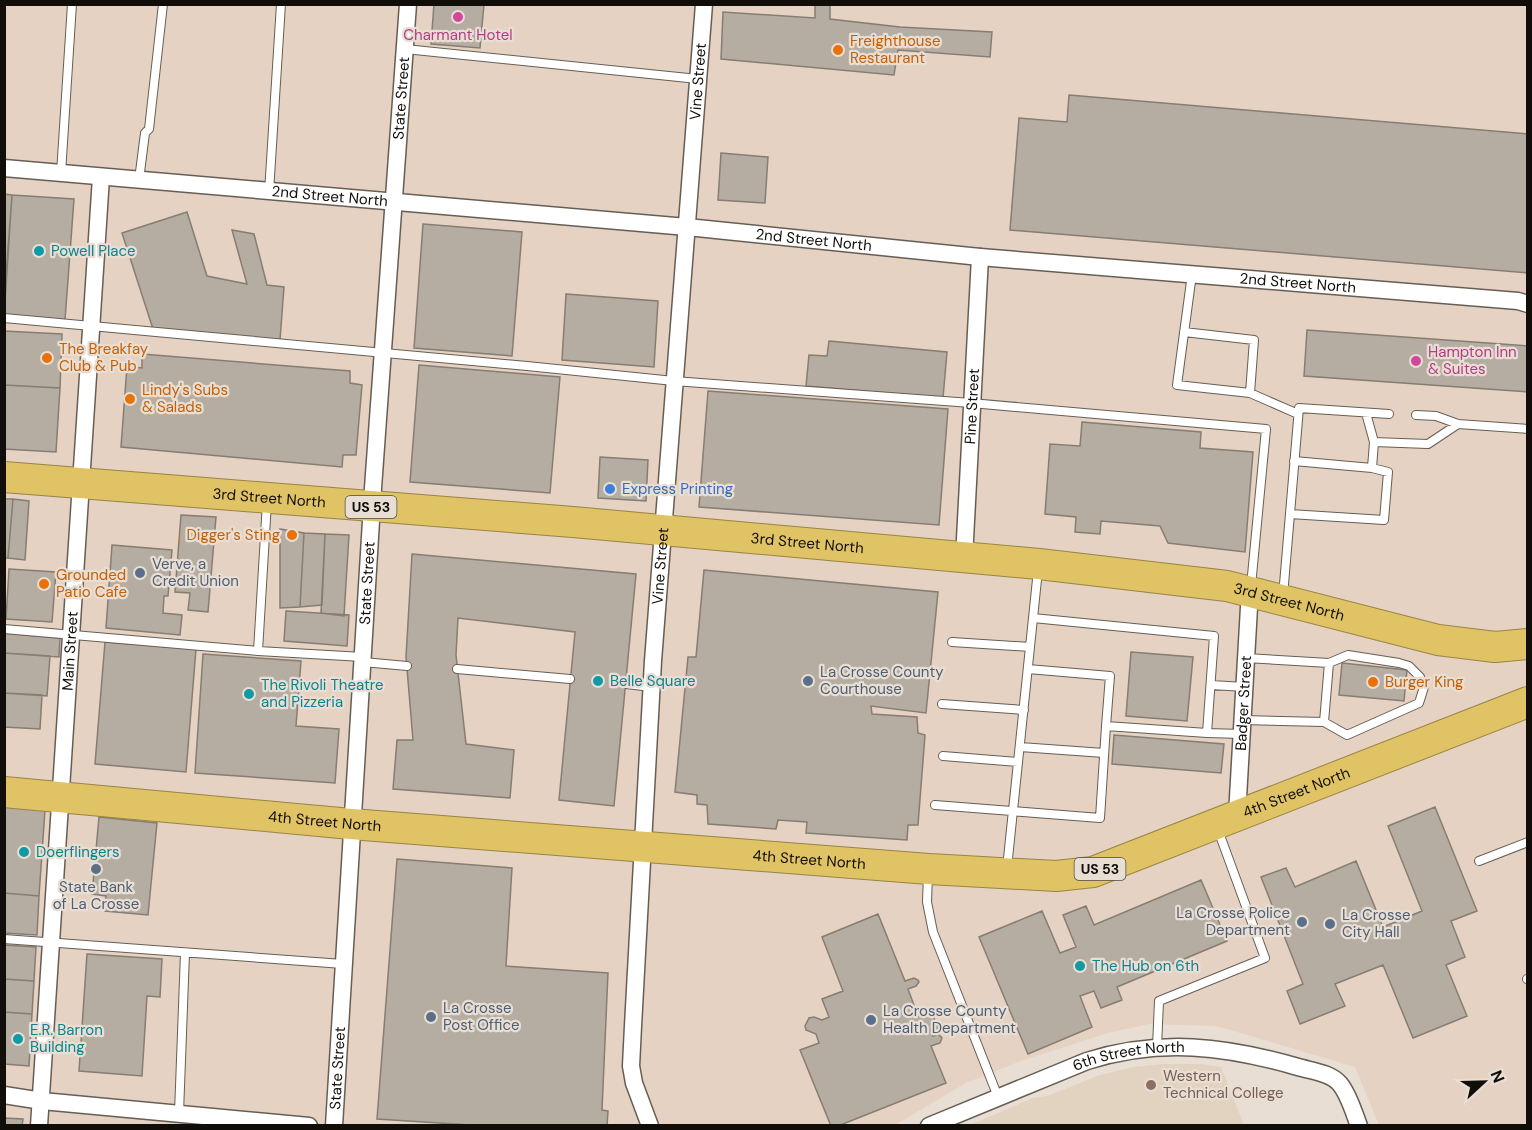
<svg xmlns="http://www.w3.org/2000/svg" width="1532" height="1130" viewBox="0 0 1532 1130" font-family="'DM Sans',sans-serif">
  <rect width="100%" height="100%" fill="#e8ded3"/>
  <path fill="#e6d2c3" d="M5 5H1527V1125H1379L1355 1067 1227 1029 1213 1026 1149 1024 1108 1033 1018 1062 966 1083 895 1125 5 1126Z"/>
  <path fill="#e2d3c1" d="M1163 1064H1201L1221 1067 1244 1125H970L1033 1098 1047 1096 1100 1075 1134 1067Z"/>
  <path fill="#b5ada1" stroke="#867d73" stroke-width="1.5" d="M434 4H484L480 48 431 44Z
    M815 4H830V19L900 27 992 32 990 57 898 50 894 75 721 59 723 12 815 18Z
    M1069 95 1528 134V273L1010 230 1019 118 1067 122Z
    M721 153 768 157 765 203 718 200Z
    M4 194 12 195 4 302Z
    M12 195 74 199 65 320 4 316Z
    M187 212 207 276 247 284 232 230 254 234 267 285 284 287 280 340 153 329 122 233Z
    M423 224 522 232 512 356 414 348Z
    M566 294 658 301 654 367 562 360Z
    M1307 330 1528 346V392L1304 376Z
    M4 331 62 334 60 388 4 385Z
    M829 341 947 352 943 398 806 386 809 355 827 356Z
    M142 354 350 371V383L362 385 356 455H343L342 467 121 447 127 366 142 368Z
    M419 365 560 377 550 493 410 482Z
    M4 385 60 388 56 452 4 449Z
    M708 391 948 409 939 525 699 507Z
    M1082 422 1201 432 1200 448 1253 452 1245 552 1168 543 1160 526 1101 521 1100 534 1075 532 1076 517 1045 514 1050 444 1080 446Z
    M600 457 648 460 646 501 598 498Z
    M4 499H13L8 558H4Z
    M13 499 29 501 25 560 8 558Z
    M181 515 216 517 208 612 188 610 190 593 175 592Z
    M280 529 304 533 300 607 280 608Z
    M304 533 325 534 322 605 300 607Z
    M325 534 349 535 344 616 321 613Z
    M112 545 172 550 168 596H164L163 613 182 615 180 635 106 628Z
    M412 554 636 574 614 806 559 800 575 632 458 618 456 655 466 744 514 750 510 798 393 789 397 740H413L406 657Z
    M9 569 56 572 52 622 6 619Z
    M704 570 938 592 926 713 871 706 872 714 917 717 918 733 925 735 918 825H908L907 840 806 833 807 822 778 820 776 829 708 824 707 805 697 804V795L675 792 688 657H696Z
    M286 611 349 615 347 646 284 641Z
    M4 633 60 638 59 657 4 653Z
    M105 642 196 649 186 772 95 764Z
    M1131 652 1193 657 1187 721 1126 716Z
    M4 653 50 656 47 696 4 693Z
    M203 654 301 661 296 726 339 729 335 783 195 773Z
    M1342 663 1407 670 1404 701 1339 695Z
    M4 693 42 695 40 729 4 727Z
    M1114 735 1224 744 1221 773 1112 764Z
    M4 807 45 810 39 896 4 893Z
    M1435 807 1477 911 1451 921 1465 957 1446 965 1467 1016 1413 1038 1383 965 1335 984 1345 1006 1300 1024 1287 991 1303 984 1261 877 1286 868 1295 887 1356 861 1383 927 1422 911 1388 826Z
    M99 817 157 823 148 915 105 911 106 896 92 894Z
    M397 859 512 868 506 966 608 973 602 1110 608 1111 607 1126H486L377 1119Z
    M1201 880 1227 941 1117 987 1122 1000 1101 1008 1094 991 1080 996 1092 1027 1028 1054 979 937 1042 911 1060 953 1076 947 1063 915 1086 906 1094 925Z
    M4 893 39 896 37 935 4 933Z
    M878 914 905 981 914 978 918 980 919 982 916 986 908 989 918 1016 931 1011 938 1028 931 1030 933 1036 938 1034 942 1038 940 1043 931 1046 946 1083 838 1126H831L800 1050 819 1043 816 1034 806 1030 805 1026 809 1018 814 1017 822 1020 829 1017 822 999 843 991 822 937Z
    M4 945 36 947 34 981 4 979Z
    M87 954 162 959 160 997 147 996 142 1076 79 1071Z
    M4 979 34 981 32 1014 4 1012Z
    M4 1012 32 1014 29 1066 4 1064Z
    M4 1118 23 1119 22 1126H4Z"/>
  <g fill="none" stroke-linecap="round" stroke-linejoin="round">
    <g stroke="#665e54" stroke-width="10">
      <path id="lane" d="M405 49 698 79
        M61 173 72 4
        M139 180 145 133 149 129 163 4
        M269 192 281 4
        M1192 274 1177 385 1250 393 1298 414
        M4 318 527 366 674 381 971 403 1266 429 1251 586
        M1184 332 1254 340 1250 393
        M1366 413 1374 442 1428 444 1458 424
        M1416 415 1436 416 1458 424 1528 429
        M1294 461 1372 468
        M1290 514 1384 520 1388 472 1372 468 1374 442
        M1283 596 1299 408 1389 414
        M4 629 258 651 363 657
        M952 642 1030 647
        M258 651 267 502
        M363 662 407 666
        M457 669 570 679
        M1028 669 1110 676 1106 726 1207 733 1214 636 1033 618
        M626 684 652 687
        M1211 685 1245 687
        M942 704 1024 710
        M1243 720 1324 722 1347 735 1419 703 1424 687 1420 677 1409 666 1399 663 1348 655 1329 663 1246 658
        M1324 722 1329 663
        M1207 733 1242 734
        M1020 747 1104 753
        M943 756 1018 762
        M935 805 1100 818 1106 726
        M1479 861 1528 842
        M1007 868 1038 570
        M928 874 927 902 933 932 998 1097
        M4 939 343 964
        M1527 979H1528
        M1157 1047 1159 1001 1265 958 1218 830
        M179 1113 185 953"/>
    </g>
    <g stroke="#665e54" stroke-width="19">
      <g id="street">
        <path id="s1" d="M4 168 687 227 980 257 1518 301 1528 304"/>
        <path id="s2" d="M964 558 980 257"/>
        <path id="s3" d="M1237 815 1250 590"/>
        <path d="M4 1095 42 1101 309 1126"/>
        <path id="s4" d="M39 1126 101 177"/>
        <path id="s5" d="M334 1126 373 488 408 4"/>
        <path id="s6" d="M650 1126 634 1083 631 1066 633 1026 653 661 704 4"/>
        <path id="s7" d="M929 1126 1087 1061C1161 1038 1225 1046 1298 1067 1312 1071 1331 1073 1340 1084 1349 1095 1354 1113 1359 1126"/>
      </g>
    </g>
    <g stroke="#988444" stroke-width="32">
      <g id="highway">
        <path id="s8" d="M4 477 573 522 1039 564 1227 586 1438 640 1495 647 1528 644"/>
        <path id="s9" d="M4 792 351 824 929 869 1056 876 1093 872 1528 702"/>
      </g>
    </g>
    <use href="#lane" stroke="#fff" stroke-width="8"/>
    <use href="#street" stroke="#fff" stroke-width="16"/>
    <use href="#highway" stroke="#e0c364" stroke-width="30"/>
  </g>
  <g fill="#d1479c" stroke="#e8ded3" stroke-width="2">
    <circle cx="458" cy="17" r="6"/>
    <circle cx="1416" cy="361" r="6"/>
  </g>
  <g fill="#e8710a" stroke="#e8ded3" stroke-width="2">
    <circle cx="838" cy="50" r="6"/>
    <circle cx="47" cy="358" r="6"/>
    <circle cx="130" cy="399" r="6"/>
    <circle cx="292" cy="535" r="6"/>
    <circle cx="44" cy="584" r="6"/>
    <circle cx="1373" cy="682" r="6"/>
  </g>
  <g fill="#0f9aa8" stroke="#e8ded3" stroke-width="2">
    <circle cx="39" cy="251" r="6"/>
    <circle cx="598" cy="681" r="6"/>
    <circle cx="249" cy="694" r="6"/>
    <circle cx="24" cy="852" r="6"/>
    <circle cx="1080" cy="966" r="6"/>
    <circle cx="18" cy="1039" r="6"/>
  </g>
  <circle fill="#3f7fe0" stroke="#e8ded3" stroke-width="2" cx="610" cy="489" r="6"/>
  <g fill="#5c6f8a" stroke="#e8ded3" stroke-width="2">
    <circle cx="140" cy="573" r="6"/>
    <circle cx="808" cy="681" r="6"/>
    <circle cx="96" cy="869" r="6"/>
    <circle cx="1302" cy="922" r="6"/>
    <circle cx="1330" cy="924" r="6"/>
    <circle cx="431" cy="1017" r="6"/>
    <circle cx="871" cy="1020" r="6"/>
  </g>
  <circle fill="#8d6e63" stroke="#e8ded3" stroke-width="2" cx="1151" cy="1085" r="6"/>
  <g text-anchor="middle" dominant-baseline="central" stroke-width="4.5" stroke-linejoin="round" paint-order="stroke">
    <g fill="#e8ded3" stroke="#524c46" stroke-width="1.5">
      <rect x="345.5" y="496" width="51" height="22" rx="4.5"/>
      <rect x="1074.5" y="858" width="51" height="22" rx="4.5"/>
    </g>
    <g font-size="14" font-weight="bold" fill="#110e0a">
      <text x="371" y="507">US 53</text>
      <text x="1100" y="869">US 53</text>
    </g>
    <g font-size="15" fill="#b23c85" stroke="#e8ded3">
      <text x="458" y="35">Charmant Hotel</text>
      <text x="1428" y="352" text-anchor="start">Hampton Inn<tspan x="1428" dy="17">&amp; Suites</tspan></text>
    </g>
    <g font-size="15" fill="#c56008" stroke="#e8ded3" text-anchor="start">
      <text x="850" y="41">Freighthouse<tspan x="850" dy="17">Restaurant</tspan></text>
      <text x="59" y="349">The Breakfay<tspan x="59" dy="17">Club &amp; Pub</tspan></text>
      <text x="142" y="390">Lindy's Subs<tspan x="142" dy="17">&amp; Salads</tspan></text>
      <text x="280" y="535" text-anchor="end">Digger's Sting</text>
      <text x="56" y="575">Grounded<tspan x="56" dy="17">Patio Cafe</tspan></text>
      <text x="1385" y="682">Burger King</text>
    </g>
    <g font-size="15" fill="#110e0a" stroke="#e8ded3">
      <text stroke="none"><textPath href="#s6" startOffset="1050">Vine Street</textPath></text>
      <text stroke="none"><textPath href="#s5" startOffset="1030">State Street</textPath></text>
      <text stroke="none"><textPath href="#s1" startOffset="327">2nd Street North</textPath></text>
      <text stroke="none"><textPath href="#s1" startOffset="813">2nd Street North</textPath></text>
      <text stroke="none"><textPath href="#s1" startOffset="1299">2nd Street North</textPath></text>
      <text stroke="none"><textPath href="#s2" startOffset="152">Pine Street</textPath></text>
      <text stroke="none"><textPath href="#s8" startOffset="266">3rd Street North</textPath></text>
      <text stroke="none"><textPath href="#s8" startOffset="806">3rd Street North</textPath></text>
      <text stroke="none"><textPath href="#s6" startOffset="564">Vine Street</textPath></text>
      <text stroke="none"><textPath href="#s5" startOffset="544">State Street</textPath></text>
      <text stroke="none"><textPath href="#s8" startOffset="1292">3rd Street North</textPath></text>
      <text stroke="none"><textPath href="#s4" startOffset="476">Main Street</textPath></text>
      <text stroke="none"><textPath href="#s3" startOffset="112">Badger Street</textPath></text>
      <text stroke="none"><textPath href="#s9" startOffset="1311">4th Street North</textPath></text>
      <text stroke="none"><textPath href="#s9" startOffset="322">4th Street North</textPath></text>
      <text stroke="none"><textPath href="#s9" startOffset="808">4th Street North</textPath></text>
      <text stroke="none"><textPath href="#s7" startOffset="213">6th Street North</textPath></text>
      <text stroke="none"><textPath href="#s5" startOffset="58">State Street</textPath></text>
    </g>
    <g font-size="15" fill="#0d838f" stroke="#e8ded3" text-anchor="start">
      <text x="51" y="251">Powell Place</text>
      <text x="610" y="681">Belle Square</text>
      <text x="261" y="685">The Rivoli Theatre<tspan x="261" dy="17">and Pizzeria</tspan></text>
      <text x="36" y="852">Doerflingers</text>
      <text x="1092" y="966">The Hub on 6th</text>
      <text x="30" y="1030">E.R. Barron<tspan x="30" dy="17">Building</tspan></text>
    </g>
    <g font-size="15" fill="#366cbe" stroke="#e8ded3" text-anchor="start">
      <text x="622" y="489">Express Printing</text>
    </g>
    <g font-size="15" fill="#4e5e75" stroke="#e8ded3" text-anchor="start">
      <text x="152" y="564">Verve, a<tspan x="152" dy="17">Credit Union</tspan></text>
      <text x="820" y="672">La Crosse County<tspan x="820" dy="17">Courthouse</tspan></text>
      <text x="96" y="887" text-anchor="middle">State Bank<tspan x="96" dy="17">of La Crosse</tspan></text>
      <text x="1290" y="913" text-anchor="end">La Crosse Police<tspan x="1290" dy="17">Department</tspan></text>
      <text x="1342" y="915">La Crosse<tspan x="1342" dy="17">City Hall</tspan></text>
      <text x="443" y="1008">La Crosse<tspan x="443" dy="17">Post Office</tspan></text>
      <text x="883" y="1011">La Crosse County<tspan x="883" dy="17">Health Department</tspan></text>
    </g>
    <g font-size="15" fill="#785e54" stroke="#e8ded3" text-anchor="start">
      <text x="1163" y="1076">Western<tspan x="1163" dy="17">Technical College</tspan></text>
    </g>
  </g>
  <rect width="1532" height="1130" fill="none" stroke="#110e0a" stroke-width="12"/>
  <g transform="translate(1484 1082) rotate(68)" stroke="#e8ded3" stroke-width="4.5" paint-order="stroke">
  <path d="M0-4.5L10 22L0 15L-10 22Z" fill="#110e0a"/>
  <text y="-9" font-size="16" font-weight="bold" text-anchor="middle" fill="#110e0a">N</text>
  </g>
</svg>
